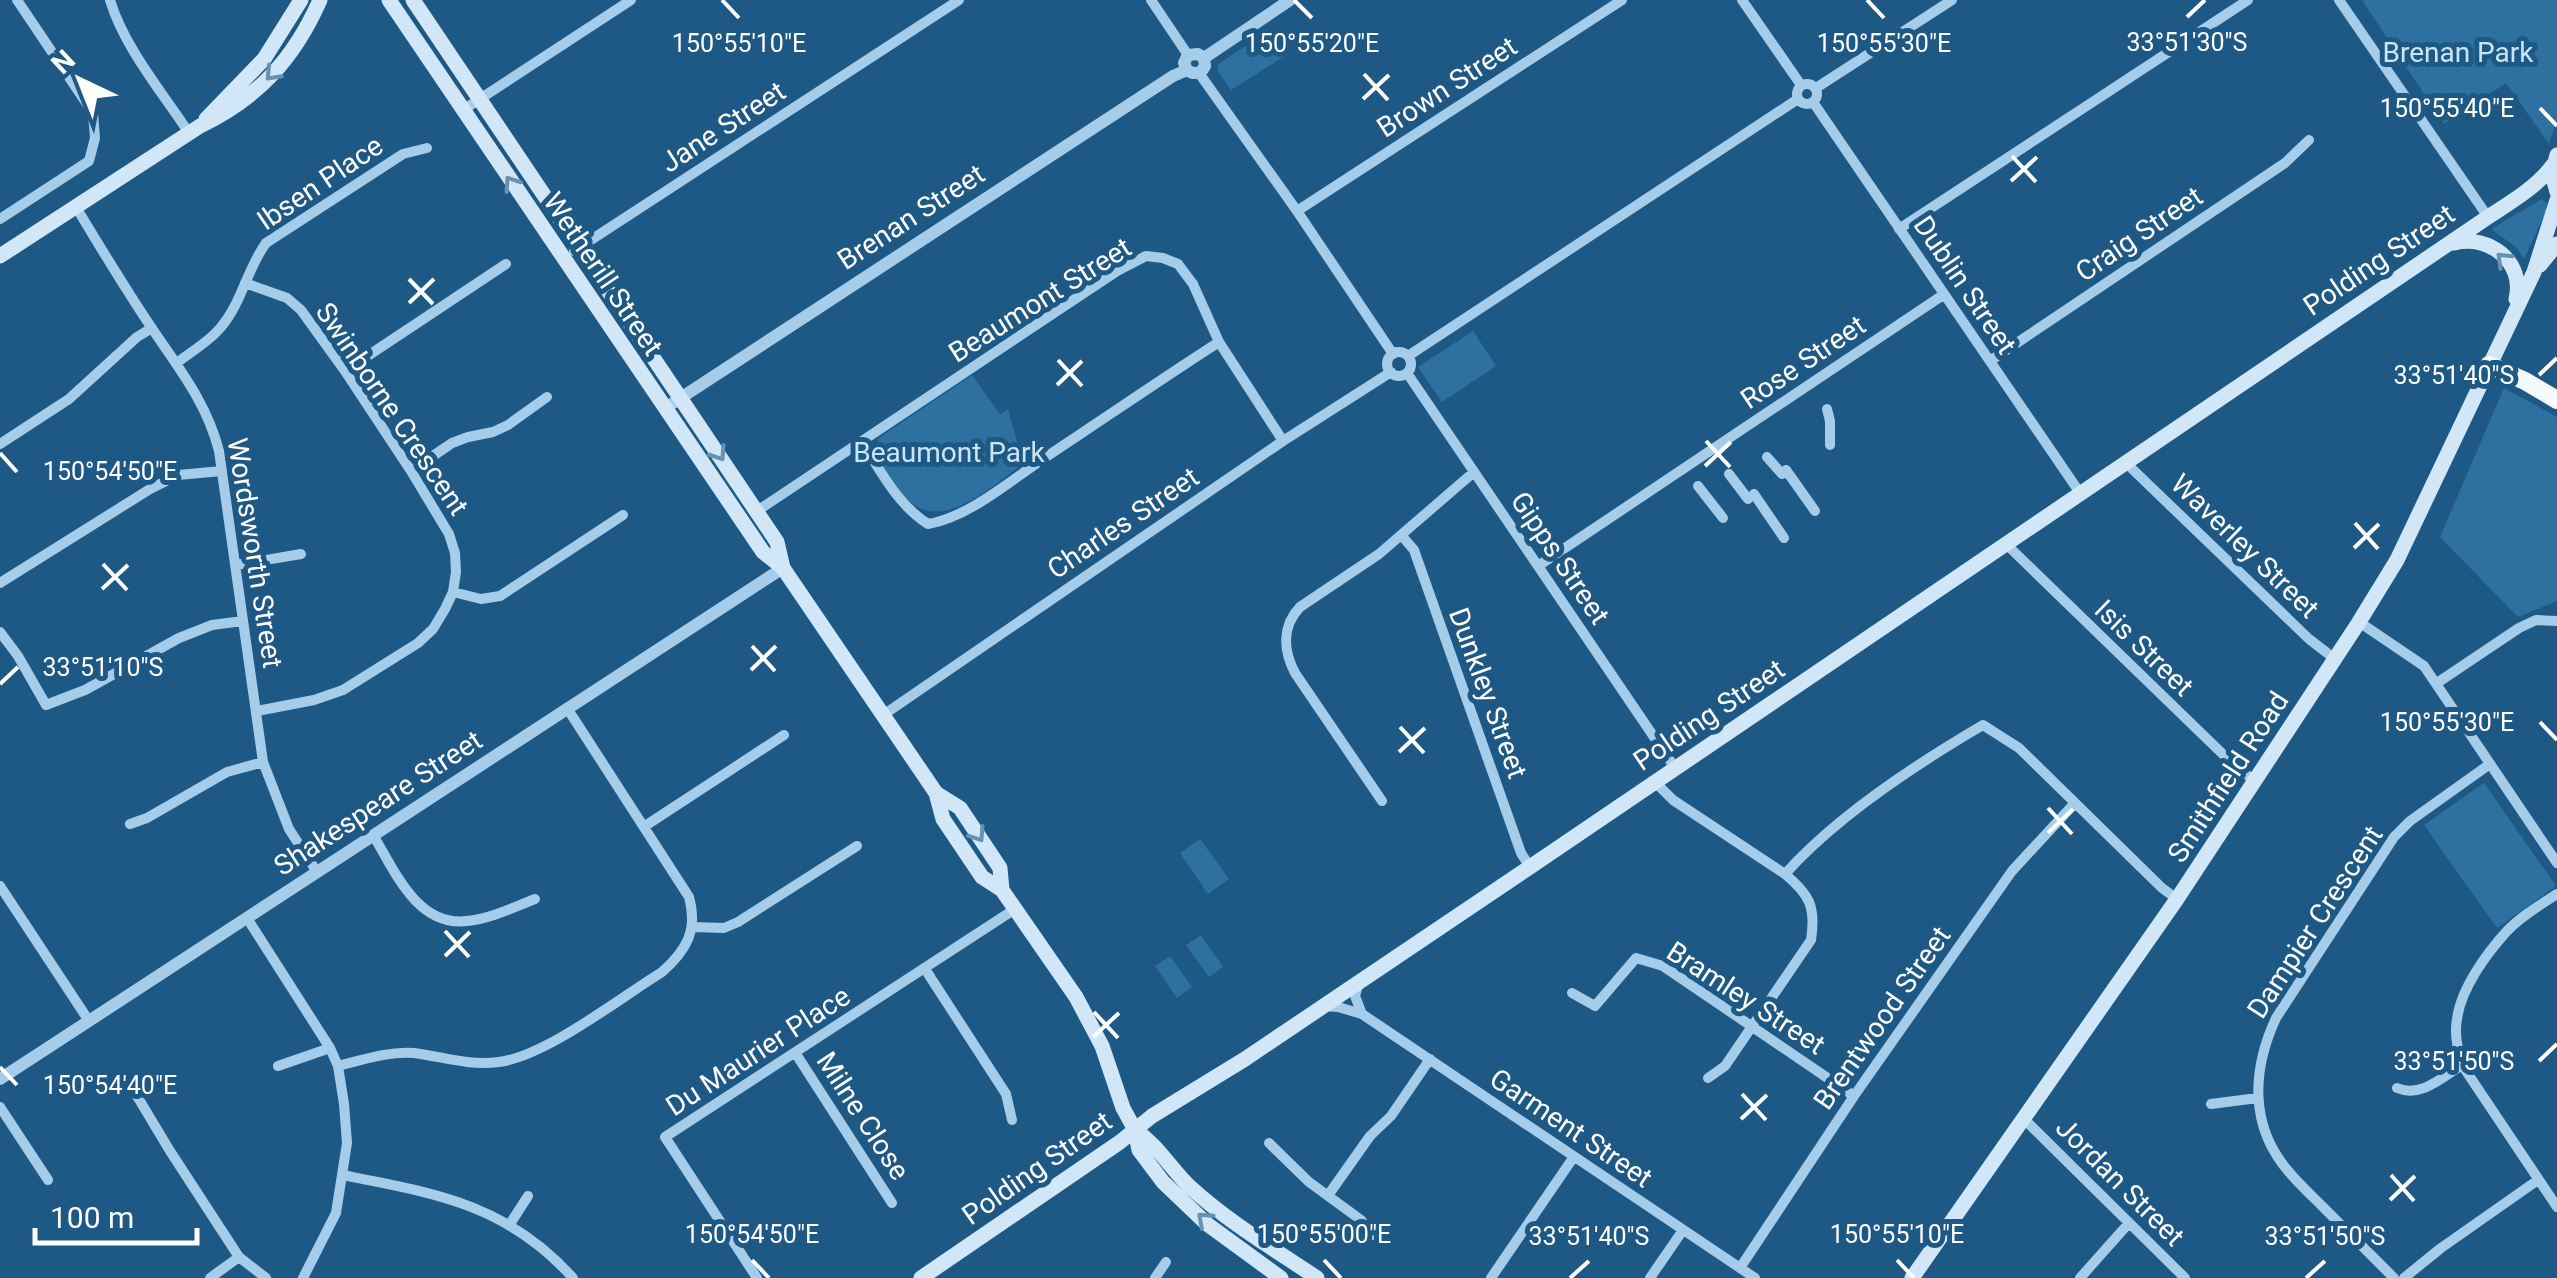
<svg xmlns="http://www.w3.org/2000/svg" width="2557" height="1278" viewBox="0 0 2557 1278" font-family="Roboto,sans-serif">
  <rect width="100%" height="100%" fill="#1e5885"/>
  <path fill="#2e71a1" d="M2362 0H2557V120L2549 144 2506 83 2444 124Z
    M1269 31 1286 55 1231 90 1218 72V64Z
    M2542 199 2547 203 2546 212 2524 259 2516 247 2491 229Z
    M1473 331 1496 366 1442 402 1418 367Z
    M972 375 1000 414 1008 409 1023 464C994 484 943 534 908 500 894 486 884 466 873 449L880 437Z
    M2504 388 2557 417V601L2518 617 2440 537Z
    M2484 783 2556 886 2497 928 2424 825Z
    M1200 839 1229 879 1208 894 1180 853Z
    M1201 935 1223 967 1209 977 1186 945Z
    M1170 956 1192 987 1177 998 1155 966Z"/>
  <g fill="none" stroke-linecap="round" stroke-linejoin="round">
    <path stroke="#a5cdea" stroke-width="10" d="M110 0C124 47 162 92 189 133
      M1151 0 1188 55
      M1742 0 1801 85
      M2339 0 2488 217
      M1199 73 1297 211 1393 354
      M1797 94a10 10 0 1 1 20 0a10 10 0 1 1-20 0Z
      M1816 88 1952 0
      M1813 102 2080 493
      M463 110 631 0
      M76 207C100 247 125 288 151 327 178 367 207 403 219 451L263 762 289 829 317 872
      M1297 211 1622 0
      M0 219 89 161 95 138 93 113 17 0
      M1899 229 2248 0
      M574 251 959 0
      M245 283 287 298 301 310 345 371 411 471 449 534 455 553 456 572 453 592 445 609 433 629 418 643 343 690 314 700 257 711
      M1387 364a12 12 0 1 1 24 0a12 12 0 1 1-24 0Z
      M1408 356 1798 99
      M1990 361 2285 163 2309 140
      M178 362C192 351 210 341 221 327 242 302 247 269 266 243L403 154 427 148
      M345 371 506 264
      M1407 373 1675 768
      M1827 409 1830 421V445
      M862 442C881 472 898 505 928 524 967 518 1010 481 1043 459 1102 420 1160 380 1219 342
      M0 444 69 399 137 337 152 328
      M1767 457 1782 474
      M2126 463 2309 639 2335 659
      M1786 470 1815 511
      M411 471 452 443 468 437 493 432 508 425 547 397
      M1729 474 1748 499
      M1698 486 1723 518
      M1754 494 1784 538
      M757 511 1117 271 1146 256 1163 258 1178 264 1193 284 1219 342 1283 441
      M1402 536 1414 550 1521 853 1530 867
      M2006 544 2233 764 2255 781
      M236 565 301 554
      M1538 566 1943 295
      M0 583 150 489 178 475 222 471
      M453 592 481 599 500 596 623 515
      M2359 622 2424 666 2557 863
      M0 632 18 656 46 705 85 690 179 638 212 625 243 621
      M2437 683 2519 628 2536 620 2557 621
      M883 715 1283 441 1391 372
      M1655 782 1673 800 1785 874C1810 895 1816 907 1811 940L1725 1066 1708 1078
      M1382 801 1295 673C1283 650 1282 626 1300 607L1379 554 1474 472
      M130 824 147 818 227 772 263 762
      M645 826 784 735
      M373 835C395 871 417 927 467 921 490 919 514 907 535 899
      M1785 874C1835 818 1918 763 1983 725L2019 748 2162 888 2177 899
      M0 886 89 1021
      M2557 894C2540 905 2521 916 2507 931 2487 953 2461 988 2457 1019 2454 1034 2458 1050 2462 1065L2557 1207
      M247 918 330 1048 338 1066 344 1104 347 1143 336 1213 303 1278
      M692 927 724 928 738 922 857 846
      M925 969 1006 1094 1012 1120
      M1359 982 1355 996 1362 1014
      M1572 993 1595 1006 1636 958 1663 966 1854 1096
      M1323 1006 1338 1007 1362 1014 1755 1278
      M796 1054 892 1203
      M278 1066 330 1048
      M338 1066C362 1060 389 1051 414 1053 444 1057 469 1066 499 1062 546 1056 620 998 662 972 687 950 698 930 689 897L567 708
      M2397 1088C2421 1098 2441 1078 2462 1065
      M137 1096 170 1151 239 1257 266 1278
      M2211 1104 2258 1098
      M0 1107 48 1180
      M2023 1118 2185 1278
      M1269 1143 1309 1182 1361 1220 1372 1235
      M342 1175C434 1193 507 1204 573 1278
      M1329 1194 1370 1136 1391 1116 1430 1059
      M510 1224 528 1196
      M1740 1268 1854 1096 2012 871 2074 804
      M210 1278 239 1257
      M757 1278 665 1137 1015 909
      M1155 1278 1166 1262
      M1491 1278 1573 1158
      M1650 1278 1683 1230
      M2080 1278 2129 1223
      M2394 1278C2370 1254 2346 1230 2322 1206 2311 1195 2299 1184 2289 1172 2249 1126 2252 1070 2276 1018L2394 837 2410 821 2490 764
      M2404 1278 2441 1248 2538 1180"/>
    <path stroke="#a5cdea" stroke-width="12" d="M1204 58 1290 0
      M1187 70 1184 63 1188 55 1198 54 1204 58
      M1187 70C1194 75 1201 74 1205 66L1204 58
      M673 403 1173 76 1187 70
      M0 1079 783 568"/>
    <path stroke="#d1e7f8" stroke-width="15" d="M389 0 763 552 783 568 936 793 943 819 982 877 1002 890 1076 997 1102 1046 1123 1108 1135 1130 1139 1150 1163 1182 1207 1224 1281 1278
      M413 0 777 542 783 568
      M206 119 264 59 301 0
      M2557 155 2552 174 2557 192
      M2454 243C2489 234 2525 262 2516 299
      M0 256 200 126C258 98 294 59 320 0
      M2540 265 2557 244
      M936 793 960 808 1000 868 1002 890
      M1135 1130C1158 1145 1170 1168 1189 1186 1228 1222 1274 1249 1317 1278
      M921 1278 1120 1142 1152 1116 1245 1059 1530 867 2488 217C2511 202 2537 187 2553 165
      M1912 1278 2177 899 2359 622 2397 560 2534 272 2557 200"/>
    <path stroke="#f4fafe" stroke-width="18" d="M2489 365 2525 381 2557 400"/>
  </g>
  <defs><path id="oneway-chevron" d="M-2-3.5L2.5 0L-2 3.5" fill="none" stroke-width="1.6" stroke-linecap="round" stroke-linejoin="round" transform="scale(2.5)"/></defs>
  <g stroke="#6691b3">
    <use href="#oneway-chevron" transform="translate(272 74) rotate(133)"/>
    <use href="#oneway-chevron" transform="translate(511 183) rotate(-124)"/>
    <use href="#oneway-chevron" transform="translate(2503 259) rotate(-136)"/>
    <use href="#oneway-chevron" transform="translate(719 454) rotate(56)"/>
    <use href="#oneway-chevron" transform="translate(978 835) rotate(56)"/>
    <use href="#oneway-chevron" transform="translate(1204 1219) rotate(-138)"/>
  </g>
  <path fill="none" stroke="#fff" stroke-width="4" d="M722 0 739 18M1294 0 1312 18M1867 0 1884 18M2187 17 2205 0M1364 74 1388 100M1363 99 1389 75M2540 108 2557 126M2012 156 2036 182M2011 181 2037 157M409 279 433 304M409 303 434 279M1058 360 1082 386M2539 375 2557 358M1057 385 1082 361M1706 441 1730 467M0 453 17 472M1705 466 1731 442M2355 523 2378 549M2354 548 2379 524M103 564 127 590M102 589 128 565M752 646 775 671M751 670 776 646M0 684 18 667M2540 722 2557 740M1400 727 1424 753M1399 752 1425 728M2048 808 2072 834M2048 833 2073 809M445 931 469 957M445 956 470 932M1094 1012 1118 1038M1093 1037 1119 1013M2539 1061 2557 1044M0 1067 17 1085M1742 1094 1766 1120M1741 1119 1767 1095M2391 1175 2414 1201M2390 1200 2415 1176M752 1260 769 1278M1324 1260 1341 1278M1897 1260 1914 1278M1570 1278 1589 1261M2306 1278 2325 1261"/>
  <g text-anchor="middle" dominant-baseline="central" stroke-width="10" stroke-linejoin="round" paint-order="stroke">
    <g font-size="28" fill="#cae5f8" stroke="#1e5885">
      <text x="2458" y="52">Brenan Park</text>
      <text x="949" y="452">Beaumont Park</text>
    </g>
    <g font-size="28" fill="#fff" stroke="#1e5885">
      <text transform="translate(1447 87) rotate(-33)">Brown Street</text>
      <text transform="translate(723 127) rotate(-33)">Jane Street</text>
      <text transform="translate(320 183) rotate(-34)">Ibsen Place</text>
      <text transform="translate(911 217) rotate(-33)">Brenan Street</text>
      <text transform="translate(2139 234) rotate(-34)">Craig Street</text>
      <text transform="translate(2379 260) rotate(-34)">Polding Street</text>
      <text transform="translate(603 274) rotate(56)">Wetherill Street</text>
      <text transform="translate(1965 285) rotate(56)">Dublin Street</text>
      <text transform="translate(1040 300) rotate(-32)">Beaumont Street</text>
      <text transform="translate(1803 362) rotate(-34)">Rose Street</text>
      <text transform="translate(392 409) rotate(56)">Swinborne Crescent</text>
      <text transform="translate(1123 523) rotate(-34)">Charles Street</text>
      <text transform="translate(2245 546) rotate(44)">Waverley Street</text>
      <text transform="translate(255 553) rotate(81)">Wordsworth Street</text>
      <text transform="translate(1560 558) rotate(56)">Gipps Street</text>
      <text transform="translate(2144 648) rotate(44)">Isis Street</text>
      <text transform="translate(1488 693) rotate(70)">Dunkley Street</text>
      <text transform="translate(1709 715) rotate(-34)">Polding Street</text>
      <text transform="translate(2228 777) rotate(-57)">Smithfield Road</text>
      <text transform="translate(378 803) rotate(-33)">Shakespeare Street</text>
      <text transform="translate(2315 922) rotate(-57)">Dampier Crescent</text>
      <text transform="translate(1746 998) rotate(33)">Bramley Street</text>
      <text transform="translate(1882 1018) rotate(-55)">Brentwood Street</text>
      <text transform="translate(758 1051) rotate(-33)">Du Maurier Place</text>
      <text transform="translate(863 1116) rotate(57)">Milne Close</text>
      <text transform="translate(1571 1128) rotate(34)">Garment Street</text>
      <text transform="translate(1037 1168) rotate(-35)">Polding Street</text>
      <text transform="translate(2120 1182) rotate(45)">Jordan Street</text>
    </g>
  </g>
  <g font-size="25" text-anchor="middle" fill="#fff" stroke="#1e5885" stroke-width="10" stroke-linejoin="round" paint-order="stroke">
    <text x="2187" y="51">33°51'30"S</text>
    <text x="739" y="52">150°55'10"E</text>
    <text x="1312" y="52">150°55'20"E</text>
    <text x="1884" y="52">150°55'30"E</text>
    <text x="2447" y="117">150°55'40"E</text>
    <text x="2454" y="384">33°51'40"S</text>
    <text x="110" y="480">150°54'50"E</text>
    <text x="103" y="676">33°51'10"S</text>
    <text x="2447" y="731">150°55'30"E</text>
    <text x="2454" y="1070">33°51'50"S</text>
    <text x="110" y="1094">150°54'40"E</text>
    <text x="752" y="1243">150°54'50"E</text>
    <text x="1324" y="1243">150°55'00"E</text>
    <text x="1897" y="1243">150°55'10"E</text>
    <text x="1589" y="1245">33°51'40"S</text>
    <text x="2325" y="1245">33°51'50"S</text>
  </g>
  <g transform="translate(80 80) rotate(317)" stroke="#1e5885" stroke-width="8" paint-order="stroke">
  <path d="M0-8L18 38L0 25L-18 38Z" fill="#ffffff"/>
  <text y="-15" font-size="28" font-weight="bold" text-anchor="middle" fill="#ffffff">N</text>
  </g>
  <path d="M35 1228v15h162v-15" fill="none" stroke="#ffffff" stroke-width="5"/>
  <text x="50" y="1228" font-size="30" fill="#ffffff" stroke="#1e5885" stroke-width="8" paint-order="stroke">100 m</text>
</svg>
